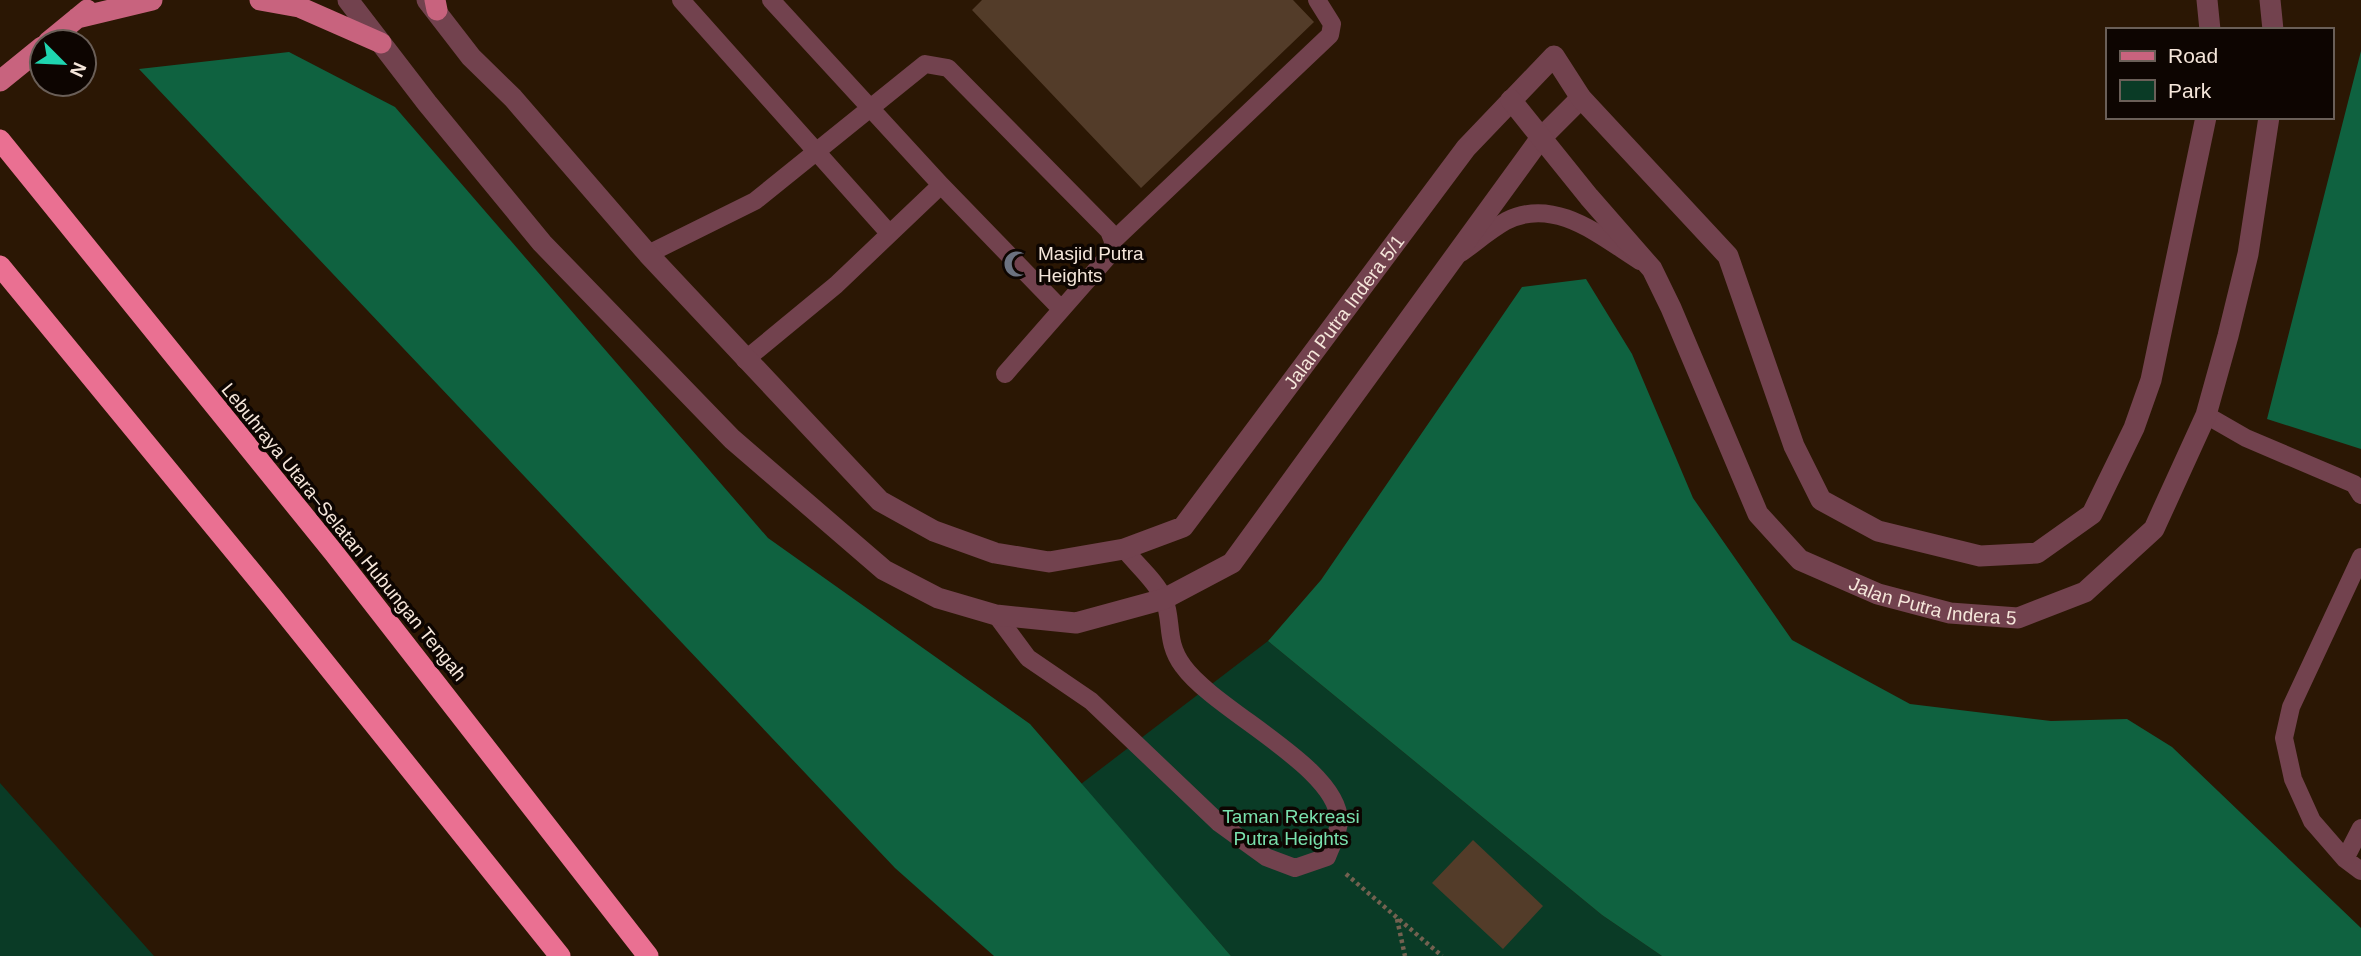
<svg xmlns="http://www.w3.org/2000/svg" width="2361" height="956" viewBox="0 0 2361 956" font-family="Helvetica,sans-serif">
  <rect width="100%" height="100%" fill="#2b1704"/>
  <path fill="#0a3b26" d="M1268 641 1602 915 1662 956H1231L1081 784Z
    M0 783 154 956H0Z"/>
  <path fill="#0f6240" d="M2361 51V449L2267 419Z
    M289 52 395 107 768 538 1030 724 1231 956H994L895 868 139 69Z
    M1586 279 1632 354 1693 498 1792 640 1910 704 2051 721 2127 719 2172 747 2361 928V956H1662L1602 915 1268 641 1321 580 1522 287Z"/>
  <path fill="#533c29" d="M982 0H1293L1314 22 1141 188 972 10Z
    M1473 840 1543 906 1503 949 1432 883Z"/>
  <g fill="none" stroke-linecap="round" stroke-linejoin="round">
    <path stroke="#736150" stroke-width="4.5" stroke-dasharray="3.5 3.5" stroke-linecap="butt" d="M1346 874 1442 956
      M1397 919 1405 956"/>
    <path stroke="#72424e" stroke-width="18" d="M681 0 889 233
      M771 0 941 185 1061 309
      M1113 241 1330 35 1332 24 1317 0
      M1461 253C1475 243 1490 230 1506 221 1555 196 1600 236 1640 261
      M648 254 755 201 925 64 948 68 1109 231 1113 241 1112 252 1005 374
      M745 360 836 285 941 185
      M2206 415 2246 438 2354 484 2361 495
      M2361 557 2291 707 2284 738 2293 779 2312 821 2345 859 2361 871
      M996 615 1028 658 1091 701 1219 823 1266 857 1295 868 1327 857C1331 846 1339 832 1339 821 1339 767 1215 711 1183 666 1165 642 1173 621 1164 599 1157 582 1136 564 1124 549
      M2345 859 2361 828"/>
    <g stroke="#72424e" stroke-width="21">
      <path d="M348 0 427 103 542 243 732 439 884 570 938 598 996 615 1076 623 1164 599 1232 563 1540 139 1581 98"/>
      <path id="s1" d="M427 0 471 57 513 98 648 254 880 501 934 531 995 553 1049 562 1124 549 1183 527 1466 148 1554 56 1581 98 1728 256 1794 446 1821 500 1878 531 1980 556 2037 553 2092 514 2134 428 2151 380 2206 117"/>
      <path d="M2207 0 2210 30"/>
      <path d="M2270 0 2273 30"/>
      <path id="s2" d="M1511 100 1589 197 1652 269 1671 308 1758 514 1800 560 1878 594 1950 613 2018 618 2085 592 2154 529 2206 415 2228 336 2248 254 2269 117"/>
    </g>
    <path stroke="#c8637e" stroke-width="21" d="M260 0 299 7 381 43
      M435 0 437 10
      M77 18 152 0
      M48 42 87 10
      M0 81 42 47"/>
    <path stroke="#ea7092" stroke-width="21" d="M0 140 334 553 648 956
      M0 266 273 598 560 956"/>
  </g>
  <defs>
    <g id="mosque-bare" transform="scale(2.1)"><path d="M3.5-4.9A6 6 0 1 0 3.5 4.9A5 5 0 1 1 3.5-4.9Z" fill="#6b7280" stroke="#0d0501" stroke-width="2.5" paint-order="stroke"/></g>
  </defs>
  <g fill-rule="evenodd">
    <use href="#mosque-bare" x="1017" y="264"/>
  </g>
  <g text-anchor="middle" dominant-baseline="central" stroke-width="7" stroke-linejoin="round" paint-order="stroke">
    <g font-size="19" fill="#f5e6da" stroke="#0d0501" text-anchor="start">
      <text x="1038" y="253">Masjid Putra<tspan x="1038" dy="22">Heights</tspan></text>
    </g>
    <g font-size="19" fill="#f5e6da" stroke="#0d0501">
      <text stroke="none"><textPath href="#s1" startOffset="1265">Jalan Putra Indera 5/1</textPath></text>
      <text transform="translate(344 532) rotate(51)">Lebuhraya Utara–Selatan Hubungan Tengah</text>
      <text stroke="none"><textPath href="#s2" startOffset="690">Jalan Putra Indera 5</textPath></text>
    </g>
    <g font-size="19" fill="#79e1ad" stroke="#0d0501">
      <text x="1291" y="816">Taman Rekreasi<tspan x="1291" dy="22">Putra Heights</tspan></text>
    </g>
  </g>
  <rect x="2106" y="28" width="228" height="91" fill="#0d0501" stroke="#6a5f58" stroke-width="2"/>
  <rect x="2120" y="51" width="35" height="10" fill="#c8637e" stroke="#6a5f58" stroke-width="2"/>
  <text x="2168" y="63" font-size="21" fill="#f5e6da">Road</text>
  <rect x="2120" y="80" width="35" height="21" fill="#0a3b26" stroke="#6a5f58" stroke-width="2"/>
  <text x="2168" y="98" font-size="21" fill="#f5e6da">Park</text>
  <g transform="translate(63 63) rotate(114)"><circle r="33" fill="#0d0501" stroke="#6a5f58" stroke-width="2"/>
  <path d="M0-5L12 26L0 18L-12 26Z" fill="#1fd5b0"/>
  <text y="-10" font-size="19" font-weight="bold" text-anchor="middle" fill="#f5e6da">N</text>
  </g>
</svg>
